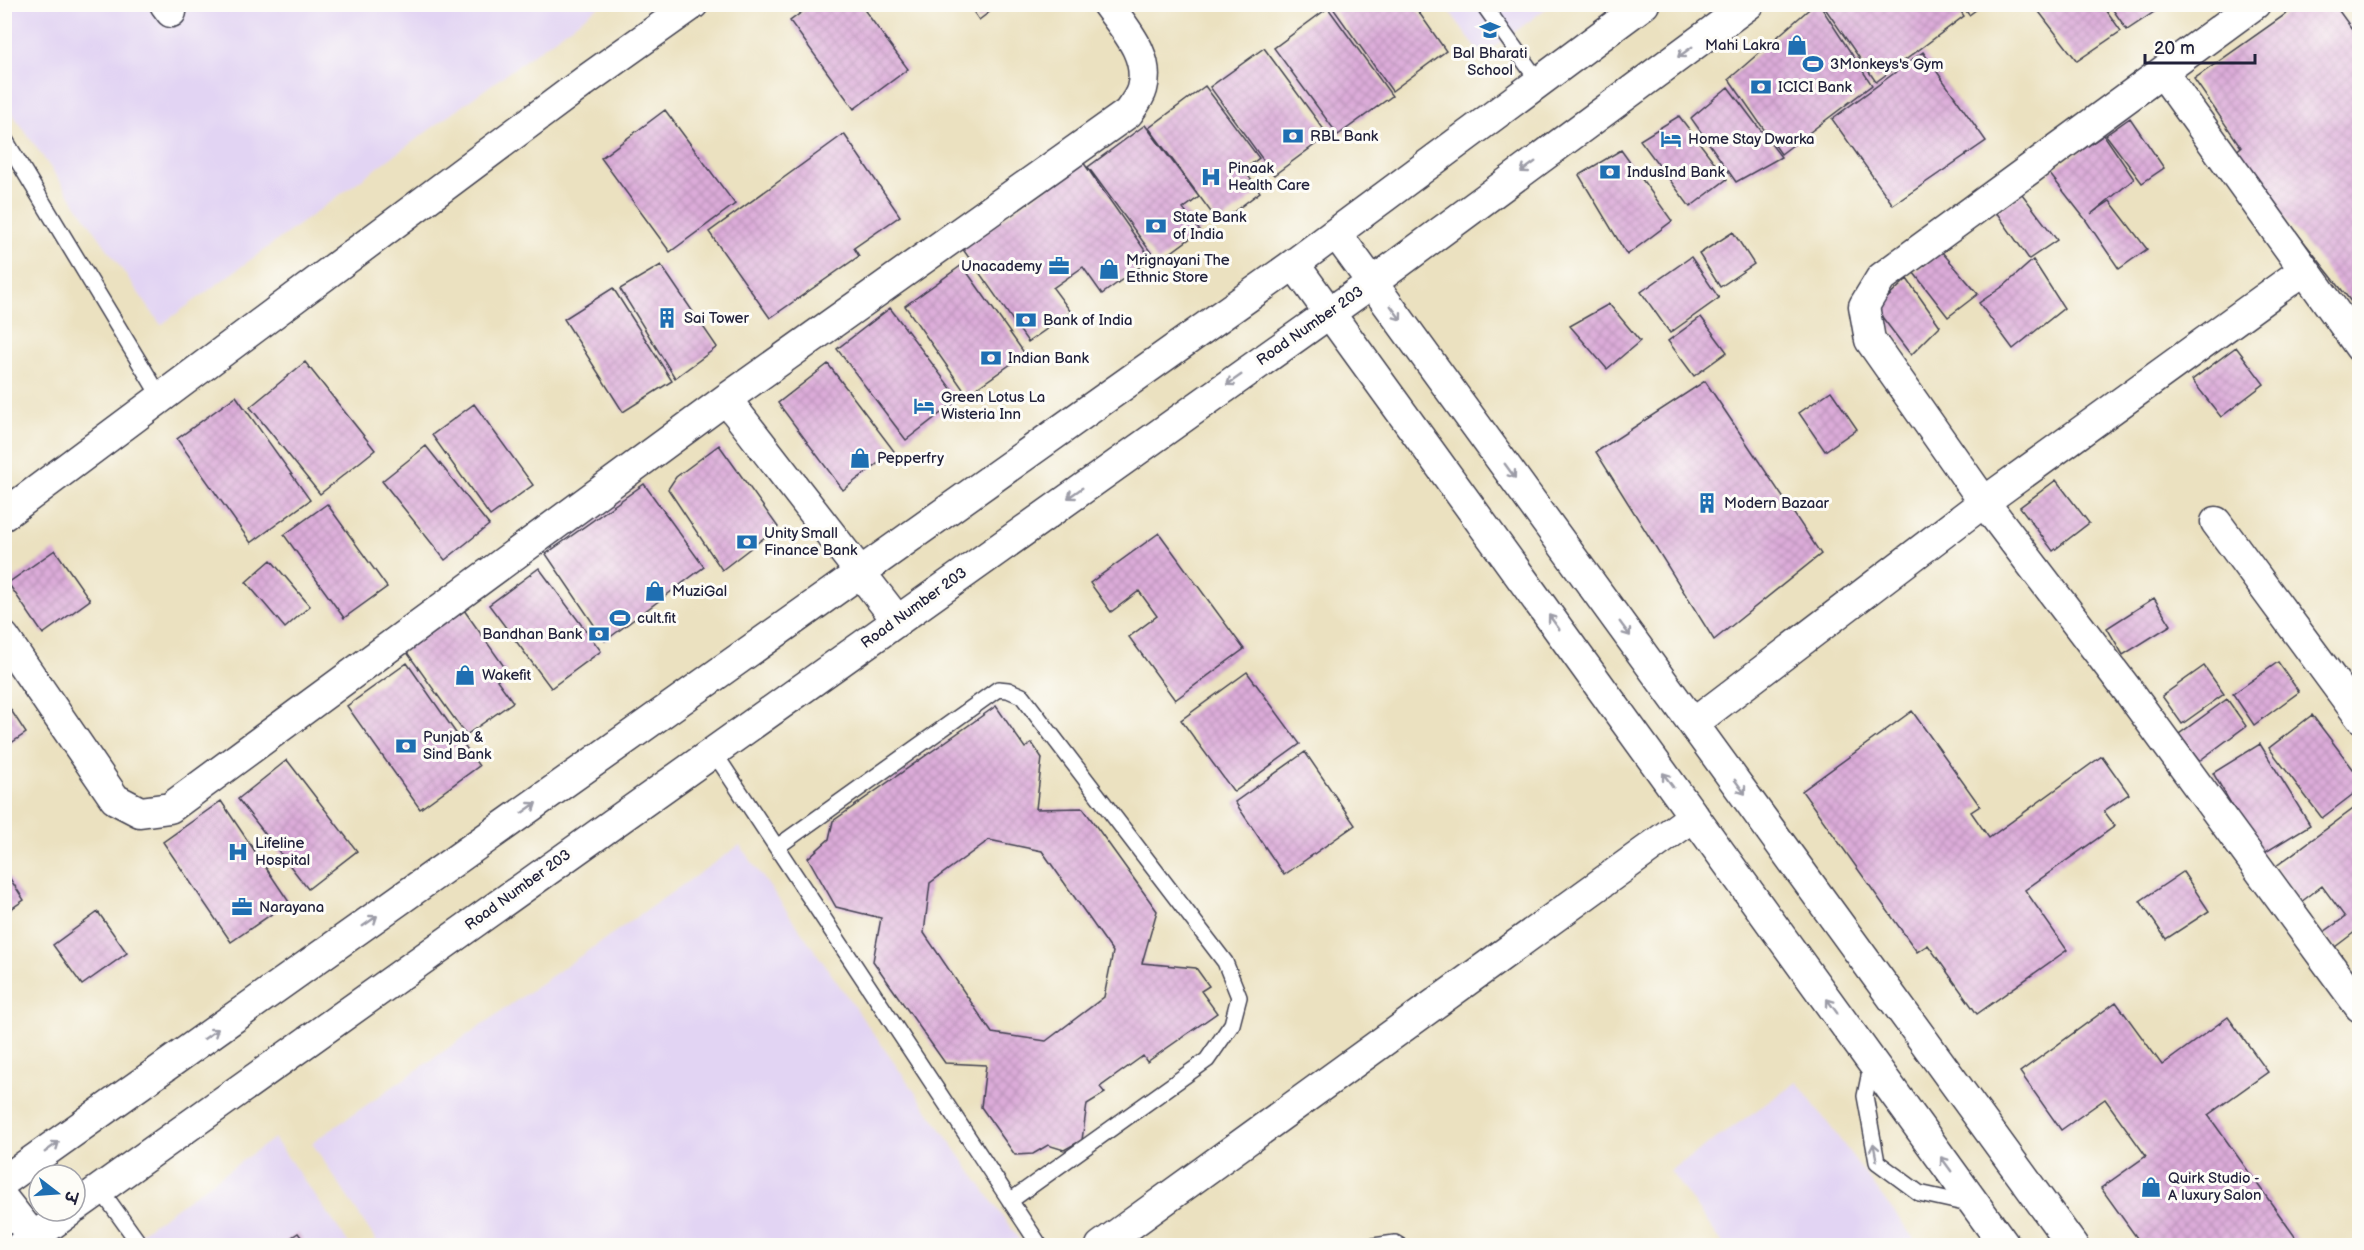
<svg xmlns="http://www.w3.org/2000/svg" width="2364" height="1250" viewBox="0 0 2364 1250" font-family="'Balsamiq Sans','Playpen Sans Deva',sans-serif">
  <defs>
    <pattern id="building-cross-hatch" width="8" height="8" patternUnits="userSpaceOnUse" patternTransform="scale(1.5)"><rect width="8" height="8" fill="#dcacd9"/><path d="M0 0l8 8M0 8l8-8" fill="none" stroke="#bc94bb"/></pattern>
  </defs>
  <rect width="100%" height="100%" fill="#fdfcf7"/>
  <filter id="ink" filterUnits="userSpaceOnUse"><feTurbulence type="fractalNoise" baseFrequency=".0167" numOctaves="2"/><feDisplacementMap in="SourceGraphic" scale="12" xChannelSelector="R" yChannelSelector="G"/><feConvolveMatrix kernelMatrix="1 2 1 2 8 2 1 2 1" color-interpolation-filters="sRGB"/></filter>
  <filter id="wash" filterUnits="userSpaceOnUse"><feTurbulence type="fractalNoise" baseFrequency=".008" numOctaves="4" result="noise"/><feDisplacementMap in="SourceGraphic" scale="24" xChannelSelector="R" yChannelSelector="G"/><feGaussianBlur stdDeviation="1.35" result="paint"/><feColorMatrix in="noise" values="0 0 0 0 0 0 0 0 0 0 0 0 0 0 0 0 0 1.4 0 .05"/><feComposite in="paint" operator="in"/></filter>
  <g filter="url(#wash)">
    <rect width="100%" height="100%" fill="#ebe1c0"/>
    <path fill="#e2d4f3" d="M4 5H601L161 325 5 103Z
      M1445 5H1551L1482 56Z
      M740 845 1023 1245H379L312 1143Z
      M1797 1082 1914 1239 1904 1246 1724 1245 1670 1171Z
      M274 1138 350 1245 122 1246Z"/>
    <g id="blocks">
      <path fill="url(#building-cross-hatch)" fill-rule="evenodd" d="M813 4H860L908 69 854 109 790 21Z
        M968 4H1000L979 20Z
        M1330 4H1413L1446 51 1392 91Z
        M1815 4H1819L1872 85 1781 154 1729 79Z
        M1822 4H1956L1964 16 1876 82Z
        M1961 4H1984L1969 15Z
        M2033 4H2102L2121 31 2077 61Z
        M2109 4H2153L2157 10 2127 30Z
        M2300 4H2334L2360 40V313L2234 153 2241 147 2194 79Z
        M1328 8 1392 96 1338 135 1274 48Z
        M1264 48 1328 135 1274 175 1210 87Z
        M1923 52 1986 141 1893 205 1832 119Z
        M1205 86 1259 158 1244 170 1260 192 1219 223 1149 128Z
        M1728 87 1781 157 1736 182 1691 118Z
        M665 110 735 204 670 252 601 158Z
        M1679 116 1727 179 1690 207 1640 140Z
        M2130 118 2164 168 2142 183 2106 135Z
        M1145 125 1199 197 1183 209 1200 231 1158 262 1088 167Z
        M844 134 900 216 854 248 859 256 770 318 709 232Z
        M2104 135 2134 179 2091 214 2110 201 2147 249 2119 269 2085 219 2049 173Z
        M1621 150 1672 221 1627 255 1579 175Z
        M1083 162 1151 259 1102 294 1083 267 1053 288 1071 312 1028 342 962 248Z
        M2022 194 2057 240 2029 259 1996 212Z
        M1733 232 1754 264 1720 287 1699 254Z
        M1941 251 1978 294 1948 317 1914 273Z
        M1691 257 1719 298 1670 333 1641 292Z
        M2033 260 2064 308 2013 349 1979 303 2005 285Z
        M661 265 717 347 675 378 620 289Z
        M962 265 1025 354 967 395 905 306Z
        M1907 279 1940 326 1911 355 1876 309Z
        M613 288 672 381 623 412 564 319Z
        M1609 304 1640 341 1607 369 1570 326Z
        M890 308 959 399 906 440 837 349Z
        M1701 317 1727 352 1694 376 1668 341Z
        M2236 347 2264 384 2221 417 2192 380Z
        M305 362 375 450 320 494 250 407Z
        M828 364 894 451 843 490 778 403Z
        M1705 381 1821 554 1714 640 1596 452Z
        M1831 391 1857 429 1825 451 1799 413Z
        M236 396 310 500 251 543 177 439Z
        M474 404 533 485 490 516 432 435Z
        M719 445 778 527 722 570 668 489 676 477Z
        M426 446 489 525 445 560 382 481Z
        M2056 480 2089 523 2053 551 2020 507Z
        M644 484 704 567 605 641 546 554Z
        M327 504 387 587 344 618 284 535Z
        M1159 533 1244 649 1175 700 1129 637 1157 616 1139 591 1111 612 1090 583Z
        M55 550 90 600 43 634 8 583Z
        M271 560 310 606 285 628 246 582Z
        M539 568 601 651 551 688 489 605Z
        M2154 598 2171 625 2123 655 2107 628Z
        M459 603 508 672 497 680 513 702 466 735 401 644Z
        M2278 662 2299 692 2254 725 2233 694Z
        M407 663 479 766 420 809 347 706Z
        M2204 666 2224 694 2182 724 2162 696Z
        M1247 672 1300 744 1234 792 1181 720Z
        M2227 699 2246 726 2199 761 2179 734Z
        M5 701 26 733 5 747Z
        M996 706 1025 748 1032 743 1042 758 1036 809 1083 808 1157 911 1142 963 1196 968 1209 986 1201 991 1217 1013 1147 1062 1143 1056 1100 1087 1105 1093 1087 1104 1082 1140 1064 1150 1048 1145 1033 1154 1015 1155 981 1107 986 1065 945 1063 873 961 881 918 836 907 808 858 829 839 833 821ZM989 840 1042 851 1113 952 1104 997 1046 1041 992 1033 924 933 930 883Z
        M1912 711 1980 806 1971 812 1989 838 2102 756 2129 794 2104 811 2115 826 2025 890 2067 950 1977 1014 1928 945 1917 952 1802 791Z
        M2312 715 2360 778V789L2322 818 2269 748Z
        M2260 744 2310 825 2261 855 2213 773Z
        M1305 752 1355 825 1284 875 1235 802Z
        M287 760 357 851 308 889 238 799Z
        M221 801 289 902 231 942 163 842Z
        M2360 804V928L2335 947 2324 932 2345 917 2322 886 2301 902 2275 867Z
        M5 871 24 900 5 913Z
        M2183 872 2209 911 2166 939 2140 901Z
        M98 912 127 953 82 985 53 945Z
        M2116 1002 2162 1065 2228 1017 2268 1072 2208 1115 2301 1245H2142L2101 1188 2146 1156 2105 1099 2061 1130 2020 1072Z
        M298 1233 307 1245H280Z"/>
    </g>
  </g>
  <g filter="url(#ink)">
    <use href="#blocks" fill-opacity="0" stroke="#403f4f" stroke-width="1.5"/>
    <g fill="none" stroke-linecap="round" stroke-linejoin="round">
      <g stroke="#403f4f" stroke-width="18">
        <path id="lane" d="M1483 4 1539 82
          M4 138 161 398
          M713 751 1040 1246
          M777 847 998 689 1008 690 1022 696 1225 962 1239 997 1232 1024 1207 1060 1010 1201
          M1872 1062 1865 1096 1877 1162 1919 1193 1973 1205
          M100 1189 141 1246
          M1374 1246 1395 1243 1400 1246"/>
      </g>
      <g stroke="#403f4f" stroke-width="33">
        <path id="street" d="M165 4 171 12
          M2255 4 1881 278 1864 306 1870 340 1984 502 2129 692 2360 1007
          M2163 73 2360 347
          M1336 233 2073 1246
          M1294 264 2005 1246
          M726 399 897 620
          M4 515 589 78 693 4
          M2216 522 2360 717
          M4 637 115 799 140 812 170 808 726 399 1128 113C1133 106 1140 97 1142 89 1151 56 1125 29 1107 4
          M1694 723 1984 502 2304 270
          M4 1181 1294 264 1644 4
          M4 1200 33 1237
          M75 1207 1373 282 1749 4
          M21 1246 70 1211
          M1101 1246 1694 816"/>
      </g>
      <use href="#lane" stroke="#fff" stroke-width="15"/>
      <use href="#street" stroke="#fff" stroke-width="30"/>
    </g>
    <defs><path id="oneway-shaft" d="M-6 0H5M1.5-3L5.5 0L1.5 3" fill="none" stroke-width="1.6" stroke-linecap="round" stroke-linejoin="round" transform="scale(1.5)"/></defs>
    <g stroke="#9c9ca7">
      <use href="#oneway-shaft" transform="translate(1685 52) rotate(144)"/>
      <use href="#oneway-shaft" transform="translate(1528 167) rotate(144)"/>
      <use href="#oneway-shaft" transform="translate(1396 313) rotate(54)"/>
      <use href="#oneway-shaft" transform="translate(1234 380) rotate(145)"/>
      <use href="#oneway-shaft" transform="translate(1510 471) rotate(54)"/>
      <use href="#oneway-shaft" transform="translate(1075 493) rotate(145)"/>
      <use href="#oneway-shaft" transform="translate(1554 622) rotate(-126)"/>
      <use href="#oneway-shaft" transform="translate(1625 629) rotate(54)"/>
      <use href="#oneway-shaft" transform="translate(1668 780) rotate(-126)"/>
      <use href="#oneway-shaft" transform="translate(1740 787) rotate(54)"/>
      <use href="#oneway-shaft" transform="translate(529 808) rotate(-35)"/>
      <use href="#oneway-shaft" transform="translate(370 921) rotate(-35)"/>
      <use href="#oneway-shaft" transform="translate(1832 1006) rotate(-126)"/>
      <use href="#oneway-shaft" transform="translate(211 1034) rotate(-35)"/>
      <use href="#oneway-shaft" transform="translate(52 1147) rotate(-36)"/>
      <use href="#oneway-shaft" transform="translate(1875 1152) rotate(-101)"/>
      <use href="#oneway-shaft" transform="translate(1946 1164) rotate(-126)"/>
    </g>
  </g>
  <defs>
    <g id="school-bare" transform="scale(1.62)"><path d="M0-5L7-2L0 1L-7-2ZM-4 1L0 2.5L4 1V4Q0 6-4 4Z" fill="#1f6fb2" stroke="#fdfcf7" stroke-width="2.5" paint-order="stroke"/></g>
    <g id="shop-bare" transform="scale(1.62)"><path d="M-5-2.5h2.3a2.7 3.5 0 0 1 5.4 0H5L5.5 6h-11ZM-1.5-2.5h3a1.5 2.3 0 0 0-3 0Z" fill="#1f6fb2" stroke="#fdfcf7" stroke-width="2.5" paint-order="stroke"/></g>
    <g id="stadium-bare" transform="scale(1.62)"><path d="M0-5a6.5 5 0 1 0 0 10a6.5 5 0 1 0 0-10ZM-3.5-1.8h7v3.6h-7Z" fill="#1f6fb2" stroke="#fdfcf7" stroke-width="2.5" paint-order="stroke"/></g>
    <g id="bank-bare" transform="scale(1.62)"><path d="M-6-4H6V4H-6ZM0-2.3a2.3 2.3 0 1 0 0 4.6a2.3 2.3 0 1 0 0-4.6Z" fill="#1f6fb2" stroke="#fdfcf7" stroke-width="2.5" paint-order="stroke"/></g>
    <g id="hotel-bare" transform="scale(1.62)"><path d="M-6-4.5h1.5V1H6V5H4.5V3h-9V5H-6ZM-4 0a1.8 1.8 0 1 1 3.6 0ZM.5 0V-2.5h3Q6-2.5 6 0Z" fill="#1f6fb2" stroke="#fdfcf7" stroke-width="2.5" paint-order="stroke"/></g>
    <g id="hospital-bare" transform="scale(1.62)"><path d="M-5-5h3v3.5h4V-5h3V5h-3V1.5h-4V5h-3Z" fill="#1f6fb2" stroke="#fdfcf7" stroke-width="2.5" paint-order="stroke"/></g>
    <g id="office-bare" transform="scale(1.62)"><path d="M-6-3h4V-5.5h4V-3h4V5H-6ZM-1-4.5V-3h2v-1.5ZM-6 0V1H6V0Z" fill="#1f6fb2" stroke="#fdfcf7" stroke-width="2.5" paint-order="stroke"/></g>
    <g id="building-bare" transform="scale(1.62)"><path d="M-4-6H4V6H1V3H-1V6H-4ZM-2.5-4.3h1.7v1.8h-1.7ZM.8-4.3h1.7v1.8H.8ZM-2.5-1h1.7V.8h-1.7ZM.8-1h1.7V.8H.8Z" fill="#1f6fb2" stroke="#fdfcf7" stroke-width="2.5" paint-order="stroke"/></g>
  </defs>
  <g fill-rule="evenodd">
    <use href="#school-bare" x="1490" y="30"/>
    <use href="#shop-bare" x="1797" y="45"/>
    <use href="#stadium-bare" x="1813" y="64"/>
    <use href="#bank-bare" x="1761" y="87"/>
    <use href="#bank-bare" x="1293" y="136"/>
    <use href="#hotel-bare" x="1671" y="139"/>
    <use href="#bank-bare" x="1610" y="172"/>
    <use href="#hospital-bare" x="1211" y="177"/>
    <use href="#bank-bare" x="1156" y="226"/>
    <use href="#office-bare" x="1059" y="266"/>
    <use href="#shop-bare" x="1109" y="269"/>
    <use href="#building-bare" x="667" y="318"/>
    <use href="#bank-bare" x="1026" y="320"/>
    <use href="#bank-bare" x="991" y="358"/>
    <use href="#hotel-bare" x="924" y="406"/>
    <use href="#shop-bare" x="860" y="458"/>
    <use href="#building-bare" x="1707" y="503"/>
    <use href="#bank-bare" x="747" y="542"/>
    <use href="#shop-bare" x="655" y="591"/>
    <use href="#stadium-bare" x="620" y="618"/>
    <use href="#bank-bare" x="599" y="634"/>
    <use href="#shop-bare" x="465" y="675"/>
    <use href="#bank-bare" x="406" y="746"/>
    <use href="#hospital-bare" x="238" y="852"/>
    <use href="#office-bare" x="242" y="907"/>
    <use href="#shop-bare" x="2151" y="1187"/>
  </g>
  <g text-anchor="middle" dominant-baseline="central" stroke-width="6" stroke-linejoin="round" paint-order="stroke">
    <g font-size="15" fill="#22223b" stroke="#fdfcf7" text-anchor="start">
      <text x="1780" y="45" text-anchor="end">Mahi Lakra</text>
      <text x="1490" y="53" text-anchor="middle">Bal Bharati<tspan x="1490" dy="17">School</tspan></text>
      <text x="1830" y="64">3Monkeys's Gym</text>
      <text x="1778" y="87">ICICI Bank</text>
      <text x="1310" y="136">RBL Bank</text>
      <text x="1688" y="139">Home Stay Dwarka</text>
      <text x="1228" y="168">Pinaak<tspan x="1228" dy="17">Health Care</tspan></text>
      <text x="1627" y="172">IndusInd Bank</text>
      <text x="1173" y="217">State Bank<tspan x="1173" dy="17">of India</tspan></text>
      <text x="1126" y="260">Mrignayani The<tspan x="1126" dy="17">Ethnic Store</tspan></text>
      <text x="1042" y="266" text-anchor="end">Unacademy</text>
      <text x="684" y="318">Sai Tower</text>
      <text x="1043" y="320">Bank of India</text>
      <text x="1008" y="358">Indian Bank</text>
      <text x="941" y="397">Green Lotus La<tspan x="941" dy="17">Wisteria Inn</tspan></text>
      <text x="877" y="458">Pepperfry</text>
      <text x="1724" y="503">Modern Bazaar</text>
      <text x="764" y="533">Unity Small<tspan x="764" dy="17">Finance Bank</tspan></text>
      <text x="672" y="591">MuziGal</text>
      <text x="637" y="618">cult.fit</text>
      <text x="582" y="634" text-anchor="end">Bandhan Bank</text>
      <text x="482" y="675">Wakefit</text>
      <text x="423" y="737">Punjab &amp;<tspan x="423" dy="17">Sind Bank</tspan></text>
      <text x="255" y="843">Lifeline<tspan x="255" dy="17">Hospital</tspan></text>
      <text x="259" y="907">Narayana</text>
      <text x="2168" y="1178">Quirk Studio -<tspan x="2168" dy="17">A luxury Salon</tspan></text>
    </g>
    <g font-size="15" fill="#22223b" stroke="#fdfcf7">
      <text transform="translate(1310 326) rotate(-35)">Road Number 203</text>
      <text transform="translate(914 608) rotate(-36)">Road Number 203</text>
      <text transform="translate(518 890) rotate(-36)">Road Number 203</text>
    </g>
  </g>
  <rect width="2364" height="1250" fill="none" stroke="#fdfcf7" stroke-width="24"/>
  <g transform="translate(57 1193) rotate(107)"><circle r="28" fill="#fdfcf7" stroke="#a5a5ac" stroke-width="1.5"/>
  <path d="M0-4.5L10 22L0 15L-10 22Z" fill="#1f6fb2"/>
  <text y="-9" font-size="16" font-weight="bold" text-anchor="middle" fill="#22223b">उ</text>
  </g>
  <path d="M2145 54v9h110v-9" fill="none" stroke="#22223b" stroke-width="3"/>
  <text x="2154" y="54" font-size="18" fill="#22223b" stroke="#fdfcf7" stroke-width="4.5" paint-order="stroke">20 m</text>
</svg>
